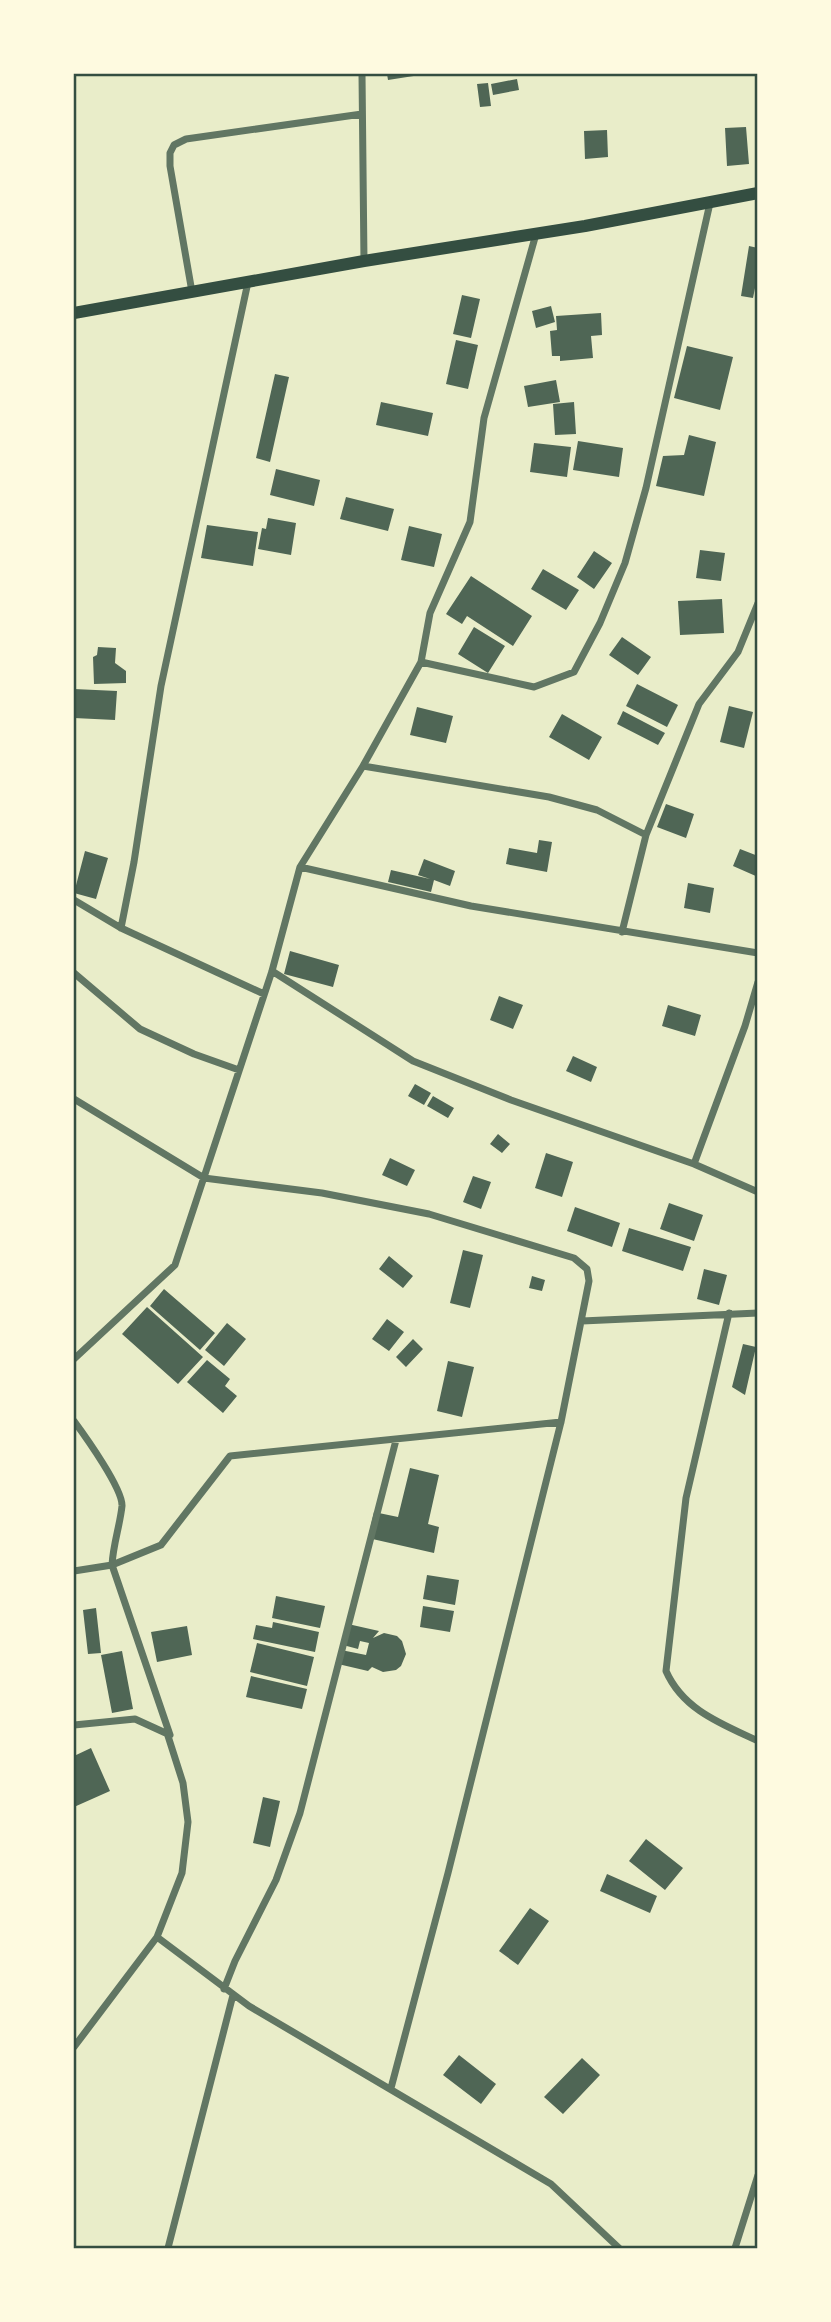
<svg xmlns="http://www.w3.org/2000/svg" width="831" height="2322" viewBox="0 0 831 2322" font-family="'DejaVu Sans',sans-serif">
  <rect width="100%" height="100%" fill="#e9edc9"/>
  <path fill="#4f6655" d="M387 74H420V75L388 80Z
    M517 79 519 90 493 95 491 84Z
    M488 83 491 106 480 107 477 84Z
    M746 127 749 164 727 166 725 128Z
    M607 130 608 157 585 159 584 131Z
    M749 246 758 248V273L753 298 741 296Z
    M462 295 480 299 471 338 453 334Z
    M551 306 555 322 536 328 532 311Z
    M601 313 602 335 591 336 593 358 560 361V356H552L550 331 557 330 556 316Z
    M456 340 478 345 468 389 446 384Z
    M687 346 733 357 720 410 674 398Z
    M275 374 289 377 270 462 256 458Z
    M556 380 560 402 528 407 524 386Z
    M381 402 433 413 428 436 376 425Z
    M574 402 576 434 555 435 553 404Z
    M689 435 716 442 704 496 656 486 663 456 684 455Z
    M578 441 623 448 619 477 573 470Z
    M534 443 571 447 567 477 530 472Z
    M276 469 320 480 314 506 270 495Z
    M346 497 394 509 388 531 340 519Z
    M268 518 296 523 291 555 258 549 262 528 266 529Z
    M207 525 258 532 253 566 201 558Z
    M409 526 442 534 434 567 401 560Z
    M700 550 725 553 721 581 696 578Z
    M594 551 612 563 594 589 577 577Z
    M543 569 579 590 566 610 531 589Z
    M471 576 532 616 513 646 467 616 462 624 446 614Z
    M722 599 724 633 680 635 678 601Z
    M474 627 505 646 488 673 458 654Z
    M622 637 651 657 638 675 609 655Z
    M98 647 116 648 115 663 126 671V683L94 684 93 657 97 655Z
    M637 684 678 705 667 727 626 706Z
    M74 689 117 691 115 720 74 718Z
    M729 706 753 712 744 748 720 742Z
    M417 707 453 716 446 743 410 735Z
    M623 711 665 733 658 745 617 724Z
    M562 714 602 737 589 760 549 737Z
    M666 804 694 814 686 838 657 827Z
    M539 840 552 842 547 872 506 864 509 848 537 853Z
    M740 849 758 856V877L733 866Z
    M85 851 108 858 96 899 74 893Z
    M424 859 455 871 450 886 434 880 431 892 388 882 391 870 430 879 418 875Z
    M688 883 714 888 710 913 684 908Z
    M290 951 339 965 333 987 284 974Z
    M499 996 523 1005 513 1029 490 1020Z
    M668 1005 701 1015 695 1036 662 1026Z
    M573 1056 597 1067 591 1082 566 1071Z
    M415 1084 431 1093 424 1105 408 1096Z
    M433 1096 454 1108 448 1118 427 1106Z
    M498 1134 510 1144 502 1153 490 1144Z
    M546 1153 573 1162 562 1197 535 1188Z
    M390 1158 415 1170 407 1186 382 1175Z
    M473 1176 491 1182 481 1209 463 1202Z
    M669 1203 703 1215 694 1241 660 1229Z
    M575 1207 620 1223 612 1247 567 1231Z
    M629 1228 691 1247 683 1271 622 1251Z
    M463 1250 483 1255 470 1308 450 1303Z
    M389 1256 413 1276 403 1288 379 1269Z
    M704 1269 727 1275 719 1305 697 1299Z
    M532 1276 545 1280 542 1291 529 1288Z
    M164 1289 215 1333 200 1350 150 1306Z
    M147 1307 203 1357 178 1384 122 1334Z
    M387 1319 404 1332 389 1351 372 1339Z
    M227 1323 246 1339 224 1366 205 1350Z
    M413 1339 423 1349 406 1367 396 1357Z
    M743 1344 756 1347 745 1395 732 1387Z
    M207 1360 230 1379 225 1386 237 1396 223 1413 187 1382Z
    M448 1361 474 1367 462 1417 437 1411Z
    M410 1468 439 1475 428 1524 439 1527 434 1553 368 1538 374 1512 398 1517Z
    M427 1575 459 1580 455 1605 423 1599Z
    M276 1596 325 1606 320 1628 272 1618Z
    M423 1606 454 1611 450 1632 420 1627Z
    M96 1608 101 1653 88 1654 83 1610Z
    M273 1622 319 1632 315 1652 253 1639 256 1625 272 1628Z
    M348 1624 379 1631 373 1638 384 1633 397 1636 402 1641 406 1654 401 1666 396 1670 383 1672 372 1667 368 1671 338 1664 341 1650 366 1655 369 1643 360 1641 358 1649 343 1645Z
    M187 1626 192 1655 157 1662 151 1632Z
    M257 1643 314 1657 307 1686 250 1672Z
    M122 1651 133 1709 112 1713 101 1655Z
    M251 1676 307 1689 302 1709 246 1697Z
    M91 1748 110 1791 74 1807V1756Z
    M263 1797 280 1801 270 1847 253 1843Z
    M646 1839 683 1868 665 1890 629 1861Z
    M607 1874 657 1896 650 1913 600 1891Z
    M530 1908 549 1921 518 1965 499 1951Z
    M459 2055 496 2084 481 2104 443 2075Z
    M582 2058 600 2075 563 2114 544 2097Z"/>
  <g fill="none" stroke-linecap="round" stroke-linejoin="round">
    <path stroke="#617663" stroke-width="7" d="M362 74 364 261
      M192 292 170 166V153L174 145 186 139 362 114
      M421 662 534 687 574 672 600 623 625 563 646 488 710 203
      M363 766 549 797 597 810 646 835
      M300 867 471 906 758 953
      M74 900 121 928 264 994
      M121 928 134 862 161 686 248 282
      M622 932 646 835 699 704 738 652 758 603
      M272 971 413 1061 511 1100 694 1164 758 1192
      M74 973 140 1029 194 1054 239 1070
      M74 1099 204 1178 322 1193 429 1214 574 1258 587 1269 589 1281 561 1422 448 1873 391 2088
      M694 1164 745 1026 758 982
      M729 1313 686 1498 666 1671C683 1710 722 1724 758 1741
      M582 1321 758 1313
      M74 1359 175 1265 272 971 300 867 363 766 421 662 430 613 470 522 484 418 536 234
      M74 1421C85 1436 123 1489 122 1506 120 1525 113 1545 112 1565L170 1735
      M74 1571 112 1565 161 1545 230 1456 561 1422
      M74 1725 135 1719 170 1735 168 1736 183 1783 188 1822 182 1873 157 1937 74 2047
      M157 1937 249 2006 551 2184 619 2248
      M224 1989 235 1961 276 1880 300 1813 396 1440
      M168 2248 233 1995
      M735 2248 758 2175"/>
    <path stroke="#344e41" stroke-width="12" d="M74 313 364 261 585 226 758 193"/>
  </g>
  <rect width="831" height="2322" fill="none" stroke="#fefae0" stroke-width="150"/>
  <rect x="75" y="75" width="681" height="2172" fill="none" stroke="#344e41" stroke-width="2.5"/>
</svg>
